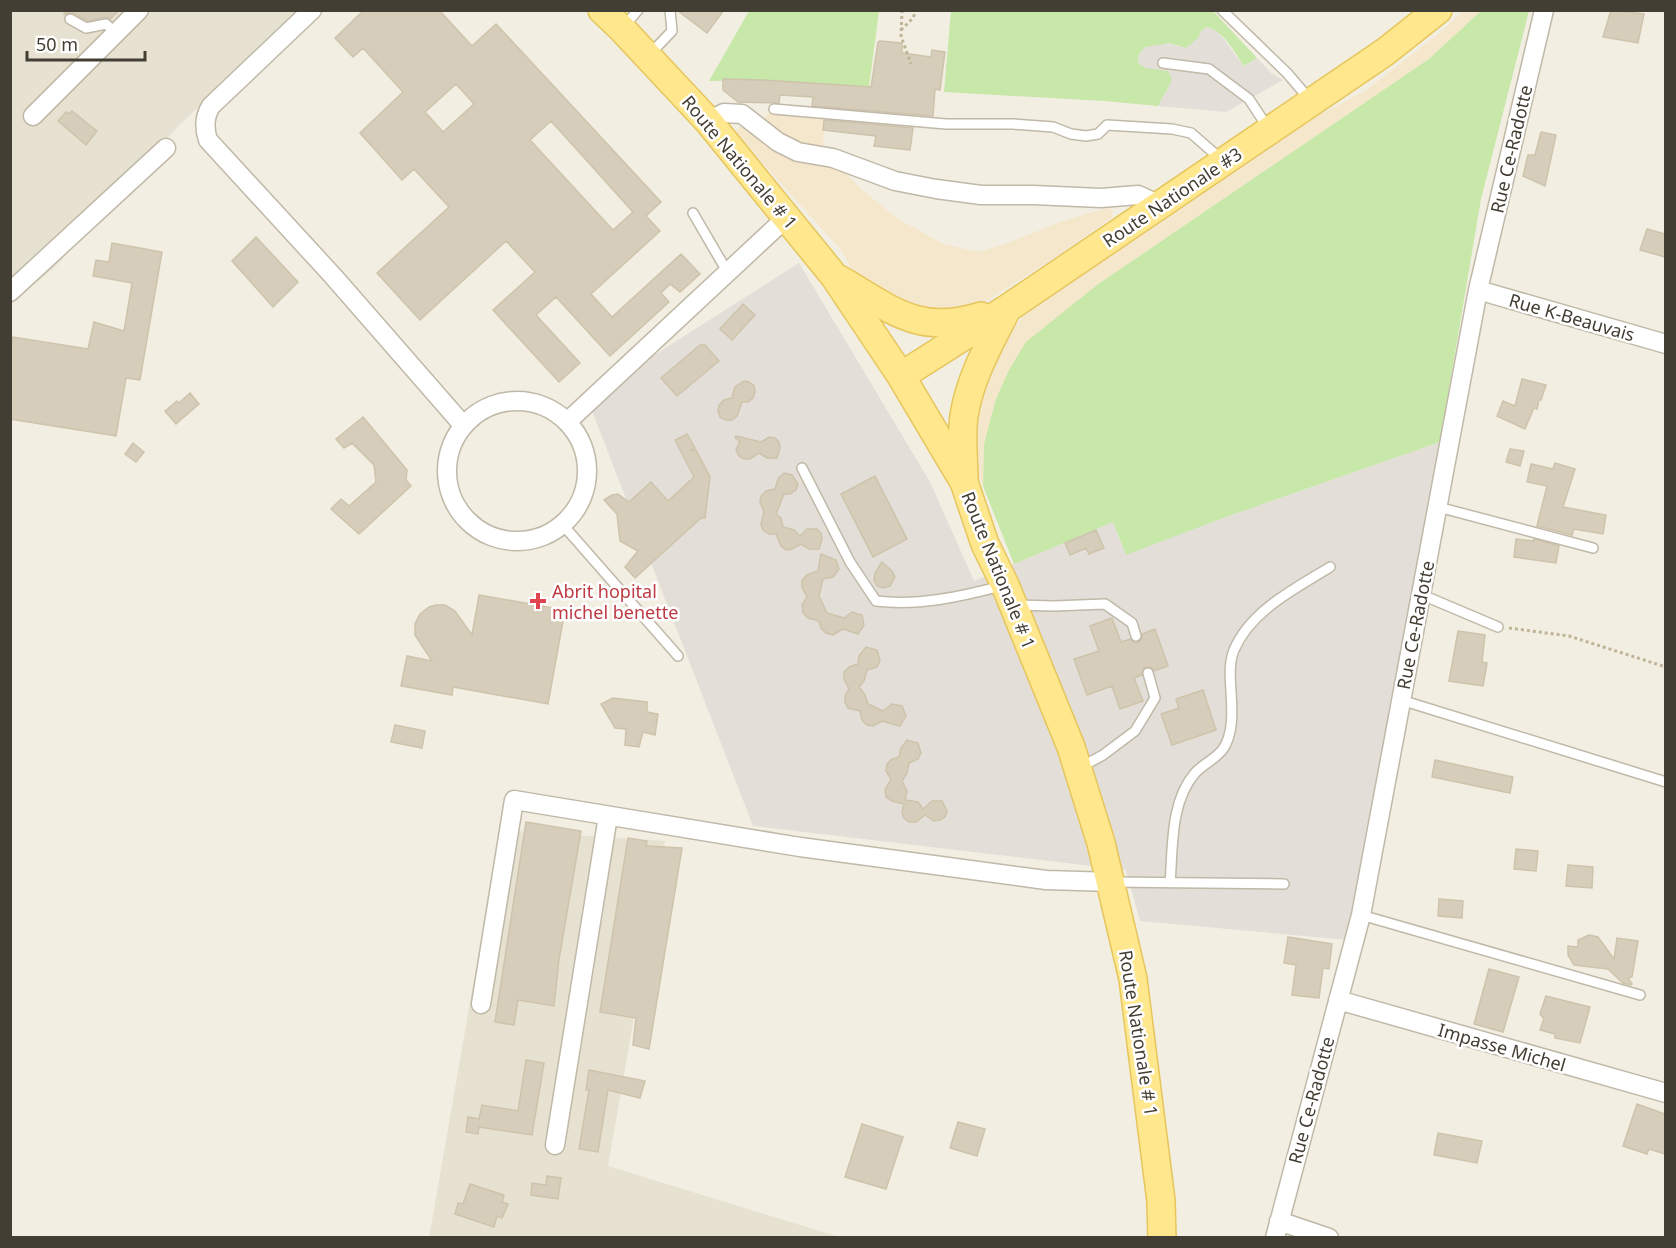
<svg xmlns="http://www.w3.org/2000/svg" width="1676" height="1248" viewBox="0 0 1676 1248" font-family="'Noto Sans',sans-serif">
  <rect width="100%" height="100%" fill="#f2eee2"/>
  <path fill="#e6e1d0" d="M11 11H303L180 124 56 266 11 304Z
    M500 830 665 841 608 1166 839 1237 429 1238Z"/>
  <path fill="#f5e7cc" d="M1463 11H1482L1429 59 1097 285 1068 309 996 399 984 444 983 486 976 474 972 426 996 349 1027 312 1302 124 1365 91 1436 36Z
    M769 113 824 119 823 162 842 169 860 188 898 219 944 244 977 252 1003 245 1063 221 1110 207 1113 217 1051 260 975 308 909 312 854 273 841 250 735 132 740 127 755 129Z"/>
  <path fill="#e3dfd8" d="M1207 27 1214 29 1222 37 1244 66 1257 58 1271 73 1283 80 1226 112 1158 106 1163 94 1169 88 1138 63 1139 54 1145 47 1157 44 1169 43 1180 47Z
    M799 263 930 482 974 581 1113 522 1126 554 1223 518 1440 442 1348 940 1140 921 1126 870 753 826 587 398Z"/>
  <path fill="#c7e8a9" d="M1482 10 1529 11 1481 199 1440 442 1223 518 1126 555 1113 522 1014 564 983 486 984 444 996 399 1009 370 1026 342 1097 285 1429 59Z
    M749 11H879L869 87 763 80 709 81Z
    M951 11H1213L1257 58 1244 66C1235 53 1224 31 1207 27L1200 32 1199 37 1186 48 1169 43 1145 47 1139 54 1138 63 1145 68 1168 71 1172 79C1169 89 1162 96 1158 106L1104 101 944 92Z"/>
  <path fill="#d7cdbb" stroke="#cec3ab" stroke-width="1.5" fill-rule="evenodd" d="M65 10H119L110 19 105 17 88 21 73 13 64 14Z
    M364 10H439L472 46 496 24 661 202 646 216 660 231 591 294 612 317 681 254 700 274 680 292 670 284 661 293 669 302 610 356 556 297 536 315 580 363 559 382 493 310 535 272 506 241 420 320 377 273 449 207 414 169 402 180 360 133 403 92 363 48 353 57 335 38ZM456 84 474 104 443 132 425 112ZM551 121 633 212 613 230 530 140Z
    M677 10H724L707 33Z
    M1611 10 1644 14 1638 43 1603 37Z
    M880 41 902 43V53L931 57 932 50 945 52 940 90 935 89 933 116 812 106 813 97 780 95 779 103 738 102 723 90V79L763 80 871 87 878 42Z
    M72 111 97 131 86 145 58 121 66 112 68 114Z
    M824 120 913 128 910 150 874 146 876 136 823 130Z
    M1541 132 1556 135 1545 186 1523 176 1528 155H1535Z
    M1647 229 1665 234V257L1640 250Z
    M256 237 298 282 273 307 232 261Z
    M112 243 162 252 140 380 126 378 116 436 10 419V353L13 337 88 349 94 322 124 331 132 283 93 276 96 260 109 262Z
    M743 304 755 315 732 340 720 329Z
    M700 345H705L719 361 677 396 661 378Z
    M1522 379 1546 385 1541 400H1539L1537 409 1534 408 1525 429 1497 416 1503 401 1515 406Z
    M744 381 749 382 754 386 755 392 753 398 748 402H742L737 416 732 420H726L720 417 718 411 719 405 724 400 732 398 735 387Z
    M190 393 199 404 176 424 165 411 177 401 179 403Z
    M363 417 407 470 406 480 411 486 359 534 331 509 341 499 349 506 376 482 374 465 352 443 344 448 336 439Z
    M687 434 695 448 690 451 696 450 710 477 705 518H701L635 578 625 567 638 551 620 541 617 514 604 500 612 495 618 494 629 502 651 482 668 501 694 477 675 440Z
    M736 436 761 442 769 437 775 438 779 442 780 448 777 458H767L759 453 750 459H744L739 456 736 450 740 441 735 438Z
    M133 443 144 452 136 462 125 454Z
    M1510 449 1524 451 1520 466 1506 462Z
    M1555 463 1575 469 1563 507 1606 515 1603 534 1574 529 1572 535 1537 526 1547 486 1527 482 1531 464 1553 469Z
    M784 473 792 475 798 484 796 490 790 494H784L776 514 781 518 783 527 794 530 800 536 807 529H817L821 533 822 539 819 549H809L801 544 792 549 786 550 781 546 776 534H769L763 530 761 524 764 512 760 502 761 496 766 491 775 489 778 479Z
    M875 476 907 539 873 557 841 494Z
    M1096 530 1104 548 1089 554 1086 548 1070 555 1065 543Z
    M1516 539 1533 541 1534 539 1559 546 1556 563 1514 557Z
    M821 554 836 560 839 569 833 577 823 579 819 596 827 613 844 618 852 612 862 615 864 625 858 634 843 629 833 635 826 633 821 628 819 621 808 618 803 613 802 605 807 597 802 587V580L807 575 818 571Z
    M882 562 892 571 895 577 890 586 883 588 877 586 874 580 875 573Z
    M479 595 565 610 548 704 453 687 452 695 401 686 407 656 432 661 415 635V624L420 614 429 607 436 605H445L455 611 472 635Z
    M1112 618 1121 642 1130 639 1134 642H1139L1142 638V634L1155 629 1168 666 1154 671 1150 667 1144 668 1142 675 1134 678 1143 701 1120 709 1112 686 1087 695 1074 659 1099 651 1090 626Z
    M1458 631 1485 635 1482 662 1487 663 1483 686 1449 681Z
    M866 647 877 650 880 661 877 667 867 670 864 681 859 687 865 695 868 704 883 711 892 704 902 706 906 716 900 726 882 721 873 726 867 725 862 720 860 711 848 708 845 702V696L849 689 844 679V672L849 667 858 664 859 656Z
    M1203 690 1216 730 1172 745 1161 714 1179 708 1176 699Z
    M613 698 647 702V712L658 714 655 735 643 732 639 747 625 745 626 729 615 728 601 704Z
    M395 725 425 731 422 748 391 742Z
    M907 740 918 743 921 753 918 759 909 763 907 773 902 781 907 791 905 800 918 802 923 809 932 801H942L947 811 945 817 940 820 934 821 925 815 916 822H909L904 818 902 813 904 804 892 801 886 797 885 790 891 779 886 771 887 764 892 759 899 757 901 748Z
    M1435 760 1513 777 1510 793 1432 777Z
    M526 822 581 831 559 959 554 1006 518 1000 514 1025 495 1022Z
    M628 838 647 841 646 846 682 848 649 1049 633 1045 636 1018 600 1012Z
    M1516 849 1538 851 1536 871 1514 869Z
    M1568 865 1593 867 1592 888 1566 886Z
    M1439 899 1463 901 1462 918 1438 916Z
    M1589 935 1598 937 1614 959 1617 938 1638 941 1632 977 1628 978 1632 984 1631 985 1623 983 1608 969 1574 965 1568 955V946L1578 947V940Z
    M1288 937 1332 944 1329 969 1323 968 1319 998 1292 995 1296 965 1284 963Z
    M1489 969 1519 977 1503 1032 1474 1024Z
    M1546 996 1590 1007 1580 1043 1555 1038V1034L1540 1030 1544 1019 1540 1014Z
    M526 1060 544 1063 532 1135 479 1127 478 1134 466 1132 468 1117 479 1119 482 1105 518 1111Z
    M589 1070 645 1081 640 1098 608 1090 598 1152 579 1149 589 1090H586Z
    M1637 1104 1665 1114V1154L1649 1149 1647 1154 1623 1146Z
    M958 1122 985 1129 977 1156 950 1148Z
    M862 1124 903 1137 886 1189 845 1177Z
    M1438 1133 1482 1141 1477 1163 1434 1155Z
    M547 1176 561 1178 558 1199 531 1195 532 1183 546 1185Z
    M470 1184 504 1195 502 1202 508 1204 502 1218 497 1216 494 1227 455 1214 458 1203 463 1204Z"/>
  <g fill="none" stroke-linecap="round" stroke-linejoin="round">
    <g stroke="#c0b9a8" stroke-width="12">
      <path id="lane" d="M1222 10 1287 73 1310 100
        M70 19 86 28 106 24 117 34
        M624 27 638 10
        M650 54 672 31 670 10
        M1163 63 1209 69 1249 99 1268 128
        M774 109 946 124H1013L1053 127 1071 134 1086 136 1098 134 1107 125 1172 129 1191 133 1222 160
        M693 213 728 273
        M802 468 850 562 876 601C918 606 960 597 1001 586
        M1438 507 1593 548
        M563 525 678 656
        M1420 594 1498 627
        M1016 605 1054 606 1105 604 1132 623 1136 636
        M1401 700 1666 782
        M1081 767 1103 755 1135 731 1155 698 1148 673
        M1112 882 1284 884
        M1170 883C1173 847 1170 802 1195 773 1203 764 1216 759 1223 749 1234 733 1232 709 1231 691 1230 677 1229 662 1234 650 1251 610 1295 589 1330 567
        M1361 915 1640 995"/>
    </g>
    <g stroke="#c0b9a8" stroke-width="21">
      <path id="street" d="M312 10 211 106C204 117 204 128 208 140L333 276 463 425
        M33 116 139 10
        M708 121 724 113 742 114 778 142 798 152 833 158 895 181 936 189 981 195H1033L1101 198 1138 195 1160 205
        M1478 290 1666 344
        M10 292 166 148
        M447 471a70 70 0 1 1 140 0a70 70 0 1 1-140 0Z
        M567 422 787 217
        M1338 1000 1666 1093
        M481 1004 514 800 800 847 1046 880 1112 882
        M555 1145 608 816
        M1279 1221 1329 1238
        M1275 1238 1361 915 1478 290 1544 10"/>
    </g>
    <g stroke="#e6c65c" stroke-width="30">
      <path id="primary" d="M602 10 622 29 708 121 834 276 901 376 964 482 985 544 1005 585 1071 747 1101 843 1133 979 1161 1201 1162 1238
        M839 279C891 309 918 336 981 316
        M901 376 1008 308 1385 52 1438 10
        M964 481C964 460 961 436 964 416 970 377 990 343 1007 309"/>
    </g>
    <path stroke="#bfb496" stroke-width="3" stroke-dasharray="3 3" stroke-linecap="butt" d="M902 10 901 36 911 64
      M901 30 913 18 916 10
      M1509 628 1569 636 1666 667"/>
    <use href="#lane" stroke="#fff" stroke-width="9"/>
    <use href="#street" stroke="#fff" stroke-width="18"/>
    <use href="#primary" stroke="#ffe78e" stroke-width="27"/>
  </g>
  <path fill="#e0444e" stroke="#fff" stroke-width="2" d="M535 592h6v6h6v6h-6v6h-6v-6h-6v-6h6z"/>
  <g text-anchor="middle" dominant-baseline="central" stroke-width="5" stroke-linejoin="round" paint-order="stroke">
    <g font-size="18" fill="#433e33" stroke="#fff">
      <text transform="translate(1511 149) rotate(-77)">Rue Ce-Radotte</text>
      <text transform="translate(740 162) rotate(50)">Route Nationale # 1</text>
      <text transform="translate(1172 197) rotate(-34)">Route Nationale #3</text>
      <text transform="translate(1572 317) rotate(16)">Rue K-Beauvais</text>
      <text transform="translate(999 570) rotate(68)">Route Nationale # 1</text>
      <text transform="translate(1415 625) rotate(-79)">Rue Ce-Radotte</text>
      <text transform="translate(1139 1033) rotate(81)">Route Nationale # 1</text>
      <text transform="translate(1502 1047) rotate(16)">Impasse Michel</text>
      <text transform="translate(1311 1100) rotate(-75)">Rue Ce-Radotte</text>
    </g>
    <g font-size="18" fill="#be3a42" stroke="#fff" text-anchor="start">
      <text x="552" y="591">Abrit hopital<tspan x="552" dy="21">michel benette</tspan></text>
    </g>
  </g>
  <rect width="1676" height="1248" fill="none" stroke="#433e33" stroke-width="24"/>
  <path d="M27 51v9h118v-9" fill="none" stroke="#433e33" stroke-width="3"/>
  <text x="36" y="51" font-size="18" fill="#433e33" stroke="#ffffff" stroke-width="4.5" paint-order="stroke">50 m</text>
</svg>
